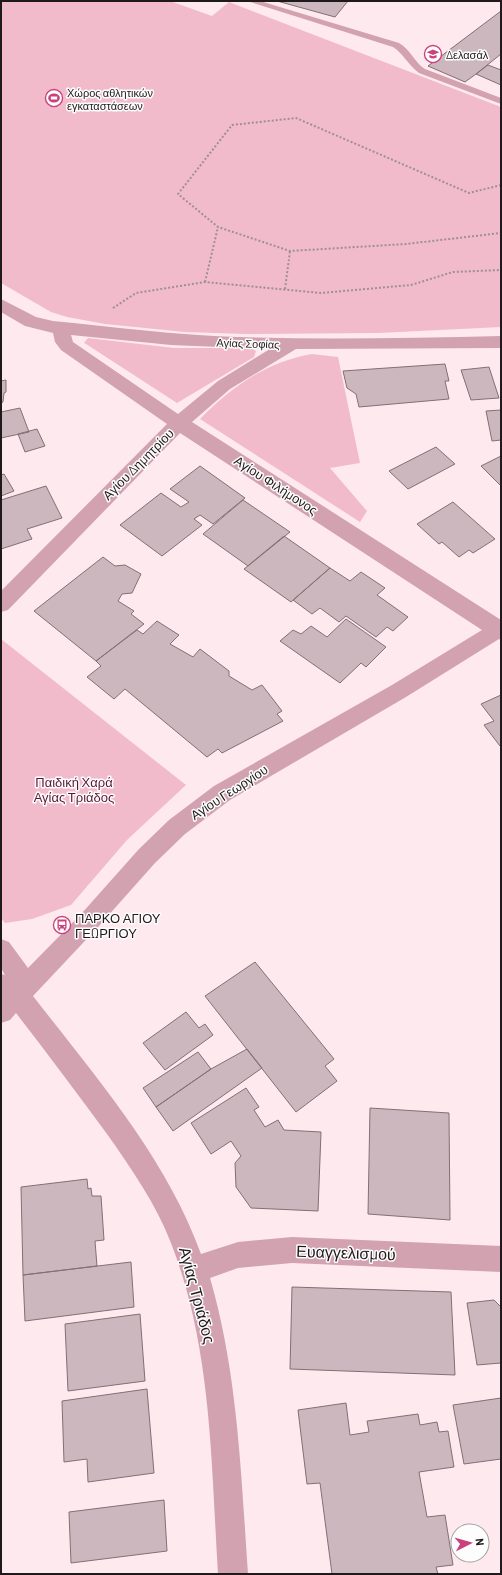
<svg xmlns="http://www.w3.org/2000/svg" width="502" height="1575" viewBox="0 0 502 1575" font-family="Barlow,sans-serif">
  <rect width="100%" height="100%" fill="#fee9ef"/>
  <path fill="#f2bbcc" d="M1 1H170L212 16 229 2 501 107V327L379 333 246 334 185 332 105 324 67 317 51 312 1 283Z
    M88 338 174 348H251L256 351 254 357 177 403 86 344 84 343Z
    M312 354 338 357 360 463 330 468 367 511 360 522 200 419C231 387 266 362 312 354Z
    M1 639 186 785 127 840 71 905 32 919 5 923 1 918Z"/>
  <path fill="#cbb7bd" stroke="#827075" d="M277 1H348L335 17Z
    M501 11V54L476 74 465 82 428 66Z
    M488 65 501 70V85L476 74Z
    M445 364 449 381H445L449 399 359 407 356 394 347 388 343 371Z
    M489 367 499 398 471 400 461 370Z
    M6 380V392L4 393 3 402 1 403V381Z
    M20 408 29 432 1 438V412Z
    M501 410V440L492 441 486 411Z
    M37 429 45 446 25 452 18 434Z
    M436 447 455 464 408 489 389 471Z
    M501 456V486L481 466Z
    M200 466 245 498 213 524 200 515 194 519 202 525 162 556 120 525 161 493 181 507 189 502 170 489Z
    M4 474 14 491 1 496V475Z
    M46 486 62 518 27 529 32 539 1 549V500Z
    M243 500 290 532 248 566 203 534Z
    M453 502 495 539 473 553 469 550 459 557 442 542 439 544 417 524Z
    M284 536 330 568 291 602 244 569Z
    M103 557 115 566 125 565 141 574 132 593 122 594 118 601 134 611 131 614 144 624 96 661 34 611Z
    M330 568 350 581 361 572 385 588 377 595 408 617 393 631 387 627 376 637 346 616 339 622 320 608 312 614 293 600Z
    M346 619 386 647 366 667 361 663 340 683 280 641 293 630 301 634 311 626 327 637Z
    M157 621 179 635 170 644 193 657 200 649 229 671V676L252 690 262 685 282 711 277 714 283 721 222 753 218 749 207 757 125 689 114 699 87 677 101 666 96 661 137 630 143 634Z
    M501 695V746H500L484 725 494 721 481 704Z
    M255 962 334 1059 325 1066 337 1081 296 1112 205 996Z
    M186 1012 199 1028 205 1024 213 1035 165 1070 143 1043Z
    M247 1049 262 1068 173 1131 156 1107 211 1069Z
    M198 1052 211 1069 156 1107 143 1088Z
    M246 1088 259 1107 254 1110 265 1127 278 1120 284 1130 321 1132 318 1211 251 1208 236 1187 235 1163 241 1156 231 1141 211 1154 191 1123Z
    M370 1108 449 1113 450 1220 368 1214Z
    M87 1179 88 1189 91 1188 92 1196H101L104 1240 95 1241 97 1266 23 1275 21 1187Z
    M131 1262 134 1307 25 1321 23 1275Z
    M292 1287 451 1292 455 1375 290 1369Z
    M494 1300 501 1307V1363L477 1365 467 1303Z
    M140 1314 145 1381 68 1391 65 1324Z
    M147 1389 154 1473 88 1482 87 1459 64 1462 62 1401Z
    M501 1398V1459L464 1464 453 1405Z
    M346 1403 350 1435 369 1432 367 1421 418 1414 420 1425 437 1422 439 1432 448 1431 454 1467 419 1472 427 1517 445 1515 453 1565 436 1567 438 1574H332L320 1483 307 1484 298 1410Z
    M164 1500 167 1551 71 1563 69 1512Z"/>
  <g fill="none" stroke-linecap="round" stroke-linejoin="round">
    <path stroke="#9e8f93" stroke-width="2" stroke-dasharray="2 2" stroke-linecap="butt" d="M501 185 469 193 296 118 232 125 178 194 218 227 290 251 406 244 501 233
      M205 282 218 227
      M285 289 290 251
      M113 308 136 293 205 282 321 293 411 285 453 272 501 270"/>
    <path fill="#d2a2b1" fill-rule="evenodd" d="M247 1H260L399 43C411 50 414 62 425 69L501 98V104L419 73C408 65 404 54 393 47Z"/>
    <path fill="#d2a2b1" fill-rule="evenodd" d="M1 299 36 317 53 321C114 327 176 335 237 337 325 340 413 338 501 336V348L296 349 230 389 192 422 501 620V640L499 639 406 697 230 800 185 834 155 863 98 927 33 996C95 1076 166 1157 201 1254L238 1242 292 1237 501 1246V1272L292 1263 238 1268 210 1278C238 1374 241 1475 248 1574H218C211 1463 212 1348 171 1243 156 1204 131 1168 107 1134 77 1093 47 1053 16 1013L10 1020 1 1023V974L5 975 1 968V939L9 942 28 968 82 913 139 849 169 820 214 786 392 685 482 630 180 433 8 610 1 612V591L167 424 61 350 55 342 53 333 25 326 1 312ZM71 335 171 345 270 349 218 381 178 414 73 342Z"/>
  </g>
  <defs>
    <g id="school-ring" transform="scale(0.9)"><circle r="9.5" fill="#fdfdfd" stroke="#cb417b" stroke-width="1.5"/><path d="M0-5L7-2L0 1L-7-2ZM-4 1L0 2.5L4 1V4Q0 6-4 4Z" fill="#cb417b"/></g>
    <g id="stadium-ring" transform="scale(0.9)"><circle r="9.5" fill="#fdfdfd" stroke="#cb417b" stroke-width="1.5"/><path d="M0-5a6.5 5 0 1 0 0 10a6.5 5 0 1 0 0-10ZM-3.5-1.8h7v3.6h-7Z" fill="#cb417b"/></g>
    <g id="bus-ring" transform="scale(0.9)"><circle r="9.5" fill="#fdfdfd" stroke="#cb417b" stroke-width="1.5"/><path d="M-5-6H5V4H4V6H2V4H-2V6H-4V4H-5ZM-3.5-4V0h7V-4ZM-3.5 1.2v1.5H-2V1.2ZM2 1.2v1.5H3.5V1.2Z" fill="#cb417b"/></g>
  </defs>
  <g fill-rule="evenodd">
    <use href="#school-ring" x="433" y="54"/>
    <use href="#stadium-ring" x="54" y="98"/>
    <use href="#bus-ring" x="62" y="925"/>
  </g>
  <g text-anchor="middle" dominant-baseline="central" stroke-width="3" stroke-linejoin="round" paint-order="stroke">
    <g font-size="11" fill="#20191b" stroke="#fdfdfd" text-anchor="start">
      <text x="446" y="54">Δελασάλ</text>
      <text x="67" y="92">Χώρος αθλητικών<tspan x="67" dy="13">εγκαταστάσεων</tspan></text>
    </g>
    <g font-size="11" fill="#20191b" stroke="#fdfdfd">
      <text transform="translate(248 343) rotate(2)">Αγίας Σοφίας</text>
    </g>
    <g font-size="13" fill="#20191b" stroke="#fdfdfd">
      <text transform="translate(138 464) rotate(-45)">Αγίου Δημητρίου</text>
      <text transform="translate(276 485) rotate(33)">Αγίου Φιλήμονος</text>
      <text transform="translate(229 792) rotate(-33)">Αγίου Γεωργίου</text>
    </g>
    <g font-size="13" fill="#5a1734" stroke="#fdfdfd">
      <text x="74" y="782">Παιδική Χαρά<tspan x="74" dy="15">Αγίας Τριάδος</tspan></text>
    </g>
    <g font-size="13" fill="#20191b" stroke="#fdfdfd" text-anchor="start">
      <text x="75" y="918">ΠΑΡΚΟ ΑΓΙΟΥ<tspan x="75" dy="15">ΓΕΩΡΓΙΟΥ</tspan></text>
    </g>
    <g font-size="16" fill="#20191b" stroke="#fdfdfd">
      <text transform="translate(346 1252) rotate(2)">Ευαγγελισμού</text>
      <text transform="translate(198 1295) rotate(75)">Αγίας Τριάδος</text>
    </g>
  </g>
  <rect width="502" height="1575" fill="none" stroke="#20191b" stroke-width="4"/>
  <g transform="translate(470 1543) rotate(84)"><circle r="19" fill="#fdfdfd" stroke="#a5a2a3"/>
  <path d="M0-3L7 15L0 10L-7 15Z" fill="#cb417b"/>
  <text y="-6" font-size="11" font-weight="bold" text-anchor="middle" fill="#20191b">N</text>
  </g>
</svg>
